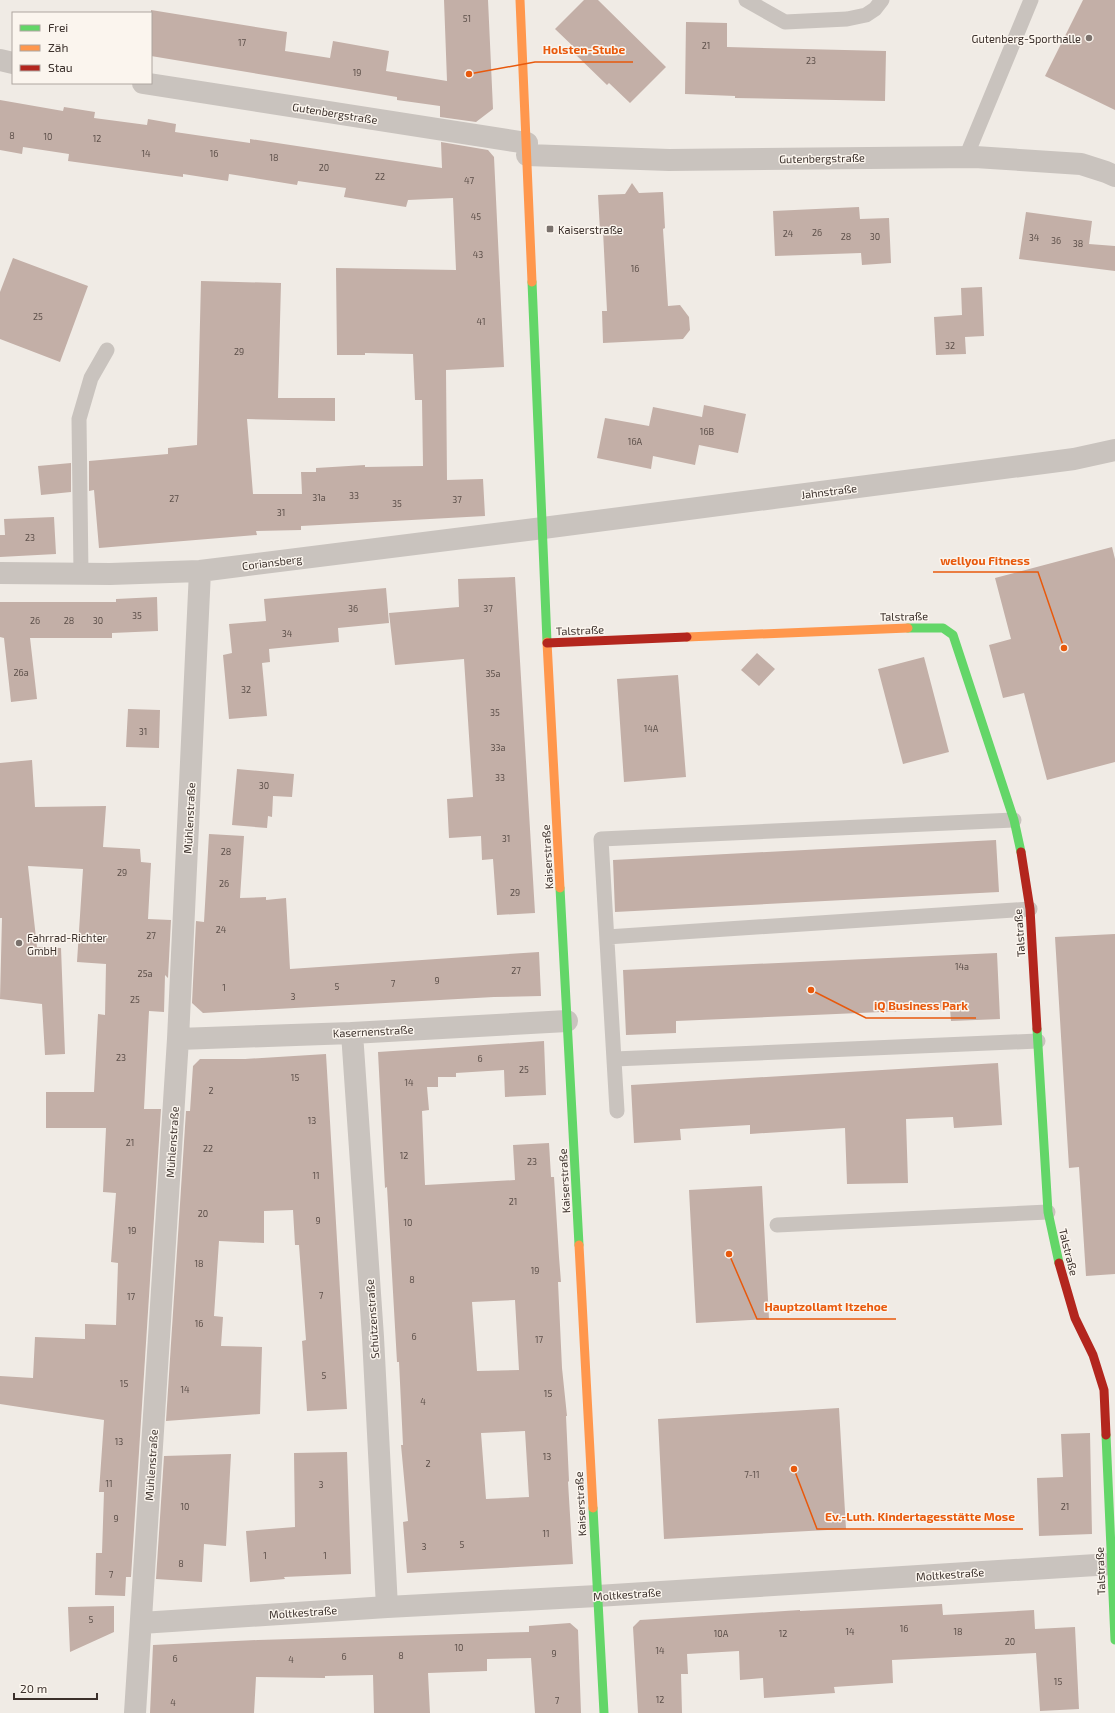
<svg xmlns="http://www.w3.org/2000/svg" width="1115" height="1713" viewBox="0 0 1115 1713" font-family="'Exo 2',sans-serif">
  <rect width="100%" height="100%" fill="#f0ebe5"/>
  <path fill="#c3afa7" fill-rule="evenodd" d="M444 0H488L493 109 476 122 440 117V106L397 100V97L151 56V10L287 32 285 51 330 58 333 41 389 51 386 71 447 81Z
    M584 0H598L666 67 630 103 609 83 607 85 575 54 578 51 555 29Z
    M1083 0H1115V110L1045 76Z
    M686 22 727 23V47L886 51 885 101 735 98V96L685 94Z
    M0 100 63 111 64 107 95 112 94 118 147 125 148 119 176 124 175 132 250 143V139L442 168 441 142 488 150 494 157 504 367 446 370 447 480 483 479 485 516 301 526V530L256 531 257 535 99 548 94 490 89 491V461L168 454V448L197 445 201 281 281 283 278 398H335V421L247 419 253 494H302L301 472H316V468L365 465V467L423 466 422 400H415L413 354 365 353V355H337L336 268 456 270 453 198 408 200 406 207 344 197 346 188 298 181 297 185 229 174 228 181 183 174V177L68 161 69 154 23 147 22 154 0 150Z
    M632 183 639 193 663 192 665 228 663 229 668 306 680 305 689 317 690 330 683 339 603 343 602 311H607L603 231H600L598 195 625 194Z
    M859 207 860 219 889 218 891 263 862 265 861 253 775 256 773 211Z
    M1026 212 1092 221 1089 244 1115 246V271L1019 259Z
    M13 258 88 286 60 362 0 339V292Z
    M982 287 984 336 965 337 966 354 936 355 934 317 962 315 961 288Z
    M704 405 746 414 738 453 699 445 695 465 653 456 651 469 597 458 605 418 649 426 653 407 702 417Z
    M71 463V492L41 495 38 466Z
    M54 517 56 554 0 557V535H5L4 519Z
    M1112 547 1115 559V762L1047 780 1024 693 1003 698 989 645 1011 639 995 578Z
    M515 577 535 913 497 915 493 859 482 860 481 836 449 838 447 799 473 797 464 659 395 665 389 613 459 607 458 579Z
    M386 588 389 623 338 628 339 642 269 649 270 662 262 663 267 716 229 719 223 655 232 653 229 624 266 621 264 599Z
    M157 597 158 631 112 633V638H30L37 699 11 702 4 638 0 637V602H116V599Z
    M757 653 775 669 759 686 741 670Z
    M924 657 949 752 903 764 878 669Z
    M678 675 686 777 624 782 617 679Z
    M128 709 160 710 159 748 126 747Z
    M32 760 35 807 106 806 103 847 140 849 141 862 151 863 148 919 171 920 168 978 165 975 164 1012 149 1011 144 1109H161L131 1577H126L125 1596 95 1595 96 1553H102L104 1492H99L104 1420 0 1404V1376L33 1378 35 1337 85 1339V1324L116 1325 118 1263 111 1262 116 1193 103 1192 106 1128H46V1092H94L98 1014 105 1015 106 964 77 962 83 869 28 866 37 947 61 948 65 1054 45 1055 42 1004 0 999 2 918H0V763Z
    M237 769 294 774 292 797 273 796 272 817 268 816 267 828 232 825Z
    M209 834 244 836 240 898 266 897V900L286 898 290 969 539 952 541 996 494 997 203 1013 192 1003 196 921 204 922Z
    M996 840 999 892 615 912 613 860Z
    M1115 934V1274L1086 1276 1079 1167 1069 1168 1055 937Z
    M997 953 1000 1019 951 1021 950 1009 676 1021V1033L626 1035 623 970Z
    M544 1041 546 1095 505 1097 504 1070 456 1073V1077H438V1087H427L429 1110 422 1111 425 1185 515 1180 513 1145 549 1143 551 1177H554L559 1257 561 1282H558L562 1368 567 1416H566L569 1481 568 1482 573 1564 407 1573 403 1522 408 1521 401 1445H403L399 1362H397L387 1187 385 1188 378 1052ZM515 1300 519 1370 477 1371 472 1302ZM525 1431 529 1497 486 1499 481 1433Z
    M326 1054 347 1409 307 1411 302 1341 306 1340 299 1245H295L293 1210 264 1211V1243L219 1241 214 1316 223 1317 221 1346 262 1347 260 1414 166 1421 186 1111H190L193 1066 200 1059H245Z
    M998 1063 1002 1125 954 1128 953 1117 906 1119 908 1183 847 1184 845 1128 750 1134V1125L680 1129 681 1140 634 1143 631 1085Z
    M762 1186 769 1319 696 1323 689 1190Z
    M839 1408 846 1529 664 1539 658 1419Z
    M1090 1433 1092 1534 1039 1536 1037 1478 1063 1477 1061 1434Z
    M347 1452 351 1574 284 1577 285 1579 250 1582 246 1531 295 1527 294 1453Z
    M231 1454 226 1546 204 1544 202 1582 156 1579 164 1456Z
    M942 1604 943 1615 1034 1610 1035 1629 1075 1627 1079 1709 1040 1711 1036 1653 892 1660 893 1683 834 1687 835 1693 764 1698 763 1678 740 1680 739 1651 687 1654 688 1674H681L682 1713H638L633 1627 640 1620 800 1610V1611Z
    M114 1606V1632L70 1652 68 1607Z
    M570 1623 578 1630 581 1713H535L531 1658 487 1659V1671L428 1673 430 1713H374L373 1675 325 1676V1678L256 1677 254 1713H150L153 1645 258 1640 529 1632V1626Z"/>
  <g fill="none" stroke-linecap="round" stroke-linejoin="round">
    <path stroke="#c9c3be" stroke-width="15" d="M746 0 785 22 847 19 866 15 875 9 882 0
      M966 157 1031 0
      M81 573 79 419 91 378 107 350
      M607 937 1030 909
      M614 1059 1038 1041
      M617 1111 601 839 1014 820
      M777 1225 1048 1212"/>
    <path stroke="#c9c3be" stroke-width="22" d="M0 60 13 63
      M143 83 527 143
      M527 155 669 160 975 157 1081 164 1106 172 1115 176
      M0 573 110 574 200 571 543 528 1074 459 1115 450
      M352 1033 373 1337 387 1607
      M178 1039 352 1033 567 1021
      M141 1623 387 1607 597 1596 1112 1564
      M135 1713 178 1039 200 571"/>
    <path stroke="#63d668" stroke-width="9" d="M532 282 547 642
      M908 628H943L953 635 1014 820 1021 852
      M560 888 579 1245
      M1037 1029 1048 1212 1059 1263
      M1106 1435 1115 1640
      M593 1508 604 1713"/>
    <path stroke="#ff974d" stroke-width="9" d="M520 0 532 282
      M687 637 908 628
      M547 642 560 888
      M579 1245 593 1508"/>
    <path stroke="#b3261e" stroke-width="9" d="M547 643 687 637
      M1021 852 1030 909 1037 1029
      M1059 1263 1075 1318 1093 1355 1104 1390 1106 1435"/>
  </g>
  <g fill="#7a716c" stroke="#fbf5ee" stroke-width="1.5">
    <circle cx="1089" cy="38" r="4"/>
    <rect x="546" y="225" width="8" height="8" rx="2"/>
    <circle cx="19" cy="943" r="4"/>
  </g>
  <g text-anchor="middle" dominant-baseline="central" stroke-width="3" stroke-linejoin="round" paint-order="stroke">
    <g font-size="9" fill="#5d504a">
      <text x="467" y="18">51</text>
      <text x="242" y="42">17</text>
      <text x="706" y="45">21</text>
      <text x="811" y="60">23</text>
      <text x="357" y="72">19</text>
      <text x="12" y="135">8</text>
      <text x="48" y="136">10</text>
      <text x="97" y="138">12</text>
      <text x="146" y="153">14</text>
      <text x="214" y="153">16</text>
      <text x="274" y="157">18</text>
      <text x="324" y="167">20</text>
      <text x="380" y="176">22</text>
      <text x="469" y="180">47</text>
      <text x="476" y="216">45</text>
      <text x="817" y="232">26</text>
      <text x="788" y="233">24</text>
      <text x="846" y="236">28</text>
      <text x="875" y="236">30</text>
      <text x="1034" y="237">34</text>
      <text x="1056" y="240">36</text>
      <text x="1078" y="243">38</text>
      <text x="478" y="254">43</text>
      <text x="635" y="268">16</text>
      <text x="38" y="316">25</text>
      <text x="481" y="321">41</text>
      <text x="950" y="345">32</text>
      <text x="239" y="351">29</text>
      <text x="707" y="431">16B</text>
      <text x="635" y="441">16A</text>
      <text x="354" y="495">33</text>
      <text x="319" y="497">31a</text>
      <text x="174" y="498">27</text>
      <text x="457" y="499">37</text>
      <text x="397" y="503">35</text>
      <text x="281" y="512">31</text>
      <text x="30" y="537">23</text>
      <text x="353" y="608">36</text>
      <text x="488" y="608">37</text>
      <text x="137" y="615">35</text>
      <text x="35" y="620">26</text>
      <text x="69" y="620">28</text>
      <text x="98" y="620">30</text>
      <text x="287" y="633">34</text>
      <text x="21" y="672">26a</text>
      <text x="493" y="673">35a</text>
      <text x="246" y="689">32</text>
      <text x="495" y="712">35</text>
      <text x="651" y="728">14A</text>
      <text x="143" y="731">31</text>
      <text x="498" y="747">33a</text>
      <text x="500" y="777">33</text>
      <text x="264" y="785">30</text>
      <text x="506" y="838">31</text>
      <text x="226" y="851">28</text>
      <text x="122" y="872">29</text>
      <text x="224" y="883">26</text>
      <text x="515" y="892">29</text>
      <text x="221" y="929">24</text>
      <text x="151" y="935">27</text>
      <text x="962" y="966">14a</text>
      <text x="516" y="970">27</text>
      <text x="145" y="973">25a</text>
      <text x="437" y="980">9</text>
      <text x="393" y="983">7</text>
      <text x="337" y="986">5</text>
      <text x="224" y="987">1</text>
      <text x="293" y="996">3</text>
      <text x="135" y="999">25</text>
      <text x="121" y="1057">23</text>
      <text x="480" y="1058">6</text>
      <text x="524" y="1069">25</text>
      <text x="295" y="1077">15</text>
      <text x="409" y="1082">14</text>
      <text x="211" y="1090">2</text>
      <text x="312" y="1120">13</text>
      <text x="130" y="1142">21</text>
      <text x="208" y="1148">22</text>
      <text x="404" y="1155">12</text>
      <text x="532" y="1161">23</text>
      <text x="316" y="1175">11</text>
      <text x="513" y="1201">21</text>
      <text x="203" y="1213">20</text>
      <text x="318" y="1220">9</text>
      <text x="408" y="1222">10</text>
      <text x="132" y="1230">19</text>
      <text x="199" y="1263">18</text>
      <text x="535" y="1270">19</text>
      <text x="412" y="1279">8</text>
      <text x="321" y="1295">7</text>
      <text x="131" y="1296">17</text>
      <text x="199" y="1323">16</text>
      <text x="414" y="1336">6</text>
      <text x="539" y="1339">17</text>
      <text x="324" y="1375">5</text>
      <text x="124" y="1383">15</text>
      <text x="185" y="1389">14</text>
      <text x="548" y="1393">15</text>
      <text x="423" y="1401">4</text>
      <text x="119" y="1441">13</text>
      <text x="547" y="1456">13</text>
      <text x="428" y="1463">2</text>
      <text x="752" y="1474">7-11</text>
      <text x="109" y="1483">11</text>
      <text x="321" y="1484">3</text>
      <text x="185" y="1506">10</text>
      <text x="1065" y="1506">21</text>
      <text x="116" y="1518">9</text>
      <text x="546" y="1533">11</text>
      <text x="462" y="1544">5</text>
      <text x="424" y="1546">3</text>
      <text x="265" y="1555">1</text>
      <text x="325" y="1555">1</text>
      <text x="181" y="1563">8</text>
      <text x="111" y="1574">7</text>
      <text x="91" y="1619">5</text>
      <text x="904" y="1628">16</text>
      <text x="850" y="1631">14</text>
      <text x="958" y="1631">18</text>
      <text x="721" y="1633">10A</text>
      <text x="783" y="1633">12</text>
      <text x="1010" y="1641">20</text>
      <text x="459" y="1647">10</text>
      <text x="660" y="1650">14</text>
      <text x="554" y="1653">9</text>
      <text x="401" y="1655">8</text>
      <text x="344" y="1656">6</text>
      <text x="175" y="1658">6</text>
      <text x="291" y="1659">4</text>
      <text x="1058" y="1681">15</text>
      <text x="660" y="1699">12</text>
      <text x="557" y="1700">7</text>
      <text x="173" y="1702">4</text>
    </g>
    <g font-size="11" fill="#3b302b" stroke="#fbf5ee" text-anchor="start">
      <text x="1081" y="38" text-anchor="end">Gutenberg-Sporthalle</text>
      <text x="558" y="229">Kaiserstraße</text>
      <text x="27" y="937">Fahrrad-Richter<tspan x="27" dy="13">GmbH</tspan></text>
    </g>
    <g font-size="11" fill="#3b302b" stroke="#fbf5ee">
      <text transform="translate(335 113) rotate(9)">Gutenbergstraße</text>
      <text transform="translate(822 158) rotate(-1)">Gutenbergstraße</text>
      <text transform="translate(829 491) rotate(-7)">Jahnstraße</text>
      <text transform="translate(272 562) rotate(-7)">Coriansberg</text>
      <text transform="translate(904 616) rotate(-1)">Talstraße</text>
      <text transform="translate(580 630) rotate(-2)">Talstraße</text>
      <text transform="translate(189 818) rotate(-87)">Mühlenstraße</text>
      <text transform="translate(547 857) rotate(-93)">Kaiserstraße</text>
      <text transform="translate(1019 933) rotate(-94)">Talstraße</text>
      <text transform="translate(373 1031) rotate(-3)">Kasernenstraße</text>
      <text transform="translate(172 1142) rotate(-86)">Mühlenstraße</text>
      <text transform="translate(564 1181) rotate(-93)">Kaiserstraße</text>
      <text transform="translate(1069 1252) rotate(76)">Talstraße</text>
      <text transform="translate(372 1319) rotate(-94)">Schützenstraße</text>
      <text transform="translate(151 1465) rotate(-86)">Mühlenstraße</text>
      <text transform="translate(580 1504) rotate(-93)">Kaiserstraße</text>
      <text transform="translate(1100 1571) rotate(-92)">Talstraße</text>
      <text transform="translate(950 1574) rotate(-4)">Moltkestraße</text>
      <text transform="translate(627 1594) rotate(-4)">Moltkestraße</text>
      <text transform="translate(303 1612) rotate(-4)">Moltkestraße</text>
    </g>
  </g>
  <path fill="none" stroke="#e8590c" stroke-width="1.5" d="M469 74L535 62H633M1064 648L1038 572H933M811 990L866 1018H976M729 1254L757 1319H896M794 1469L817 1529H1023"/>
  <g fill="#e8590c" stroke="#fbf5ee" stroke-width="1.5">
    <circle cx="469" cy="74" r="4"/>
    <circle cx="1064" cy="648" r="4"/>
    <circle cx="811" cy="990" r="4"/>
    <circle cx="729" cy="1254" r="4"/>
    <circle cx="794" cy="1469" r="4"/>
  </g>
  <g font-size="12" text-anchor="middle" font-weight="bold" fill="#e8590c" stroke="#fbf5ee" stroke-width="3" stroke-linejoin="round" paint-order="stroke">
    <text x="584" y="54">Holsten-Stube</text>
    <text x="985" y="565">wellyou Fitness</text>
    <text x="921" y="1010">iQ Business Park</text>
    <text x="826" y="1311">Hauptzollamt Itzehoe</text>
    <text x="920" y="1521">Ev.-Luth. Kindertagesstätte Mose</text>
  </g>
  <rect x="12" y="12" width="140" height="72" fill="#fbf5ee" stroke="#aea6a0"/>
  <rect x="20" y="25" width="20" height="6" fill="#63d668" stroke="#aea6a0"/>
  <text x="48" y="32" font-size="12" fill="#3b302b">Frei</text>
  <rect x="20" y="45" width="20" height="6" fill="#ff974d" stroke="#aea6a0"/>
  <text x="48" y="52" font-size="12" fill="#3b302b">Zäh</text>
  <rect x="20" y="65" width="20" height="6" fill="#b3261e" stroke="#aea6a0"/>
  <text x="48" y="72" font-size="12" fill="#3b302b">Stau</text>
  <path d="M14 1693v6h83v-6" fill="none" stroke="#3b302b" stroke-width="2"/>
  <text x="20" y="1693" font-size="12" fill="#3b302b" stroke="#fbf5ee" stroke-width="3" paint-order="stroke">20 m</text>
</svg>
